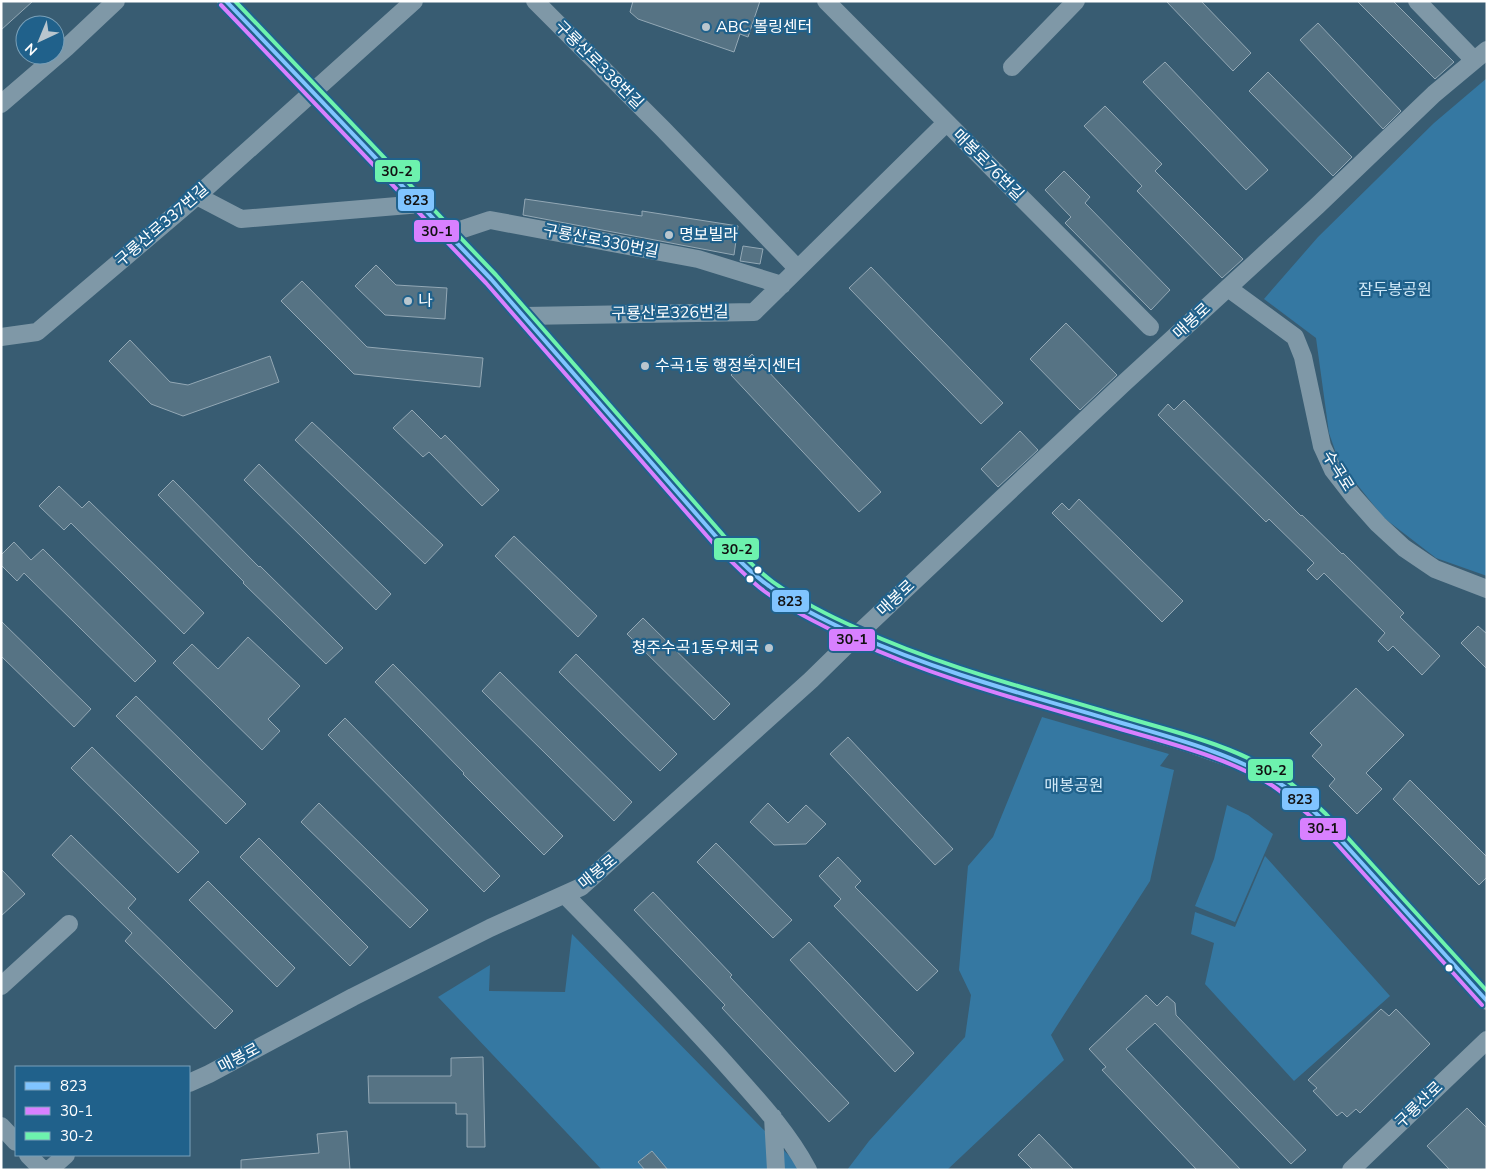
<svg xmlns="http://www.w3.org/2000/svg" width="1488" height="1171" viewBox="0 0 1488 1171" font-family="'Nunito Sans','Noto Sans KR',sans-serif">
  <rect width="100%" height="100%" fill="#385c72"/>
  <path fill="#3578a2" d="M1487 78V576L1436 558 1384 518 1339 462 1329 433 1316 338 1264 299 1318 237 1434 123Z
    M1042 717 1169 754 1160 766 1174 770 1150 881 1051 1035 1064 1060 947 1170H847L869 1141 965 1037 971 995 959 970 968 866 993 837Z
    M1227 805 1248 815 1273 834 1235 922 1195 906 1214 859Z
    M1265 856 1390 996 1294 1081 1205 984 1214 943 1191 934 1195 912 1235 927Z
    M572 934 803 1170H602L438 997 490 965 489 991 565 992Z"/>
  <path fill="#567384" stroke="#93a8b5" d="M1 1H33L1 30Z
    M633 1H760L748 37 740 34 734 52 638 19 630 12Z
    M1166 1H1201L1251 53 1233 71Z
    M1357 1H1393L1454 62 1435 79Z
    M1318 23 1401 111 1383 129 1300 40Z
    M1165 62 1268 170 1246 190 1143 82Z
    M1268 72 1352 157 1333 176 1249 91Z
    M1105 106 1162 164 1155 171 1243 259 1222 278 1137 191 1142 186 1084 126Z
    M1064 171 1090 197 1085 203 1170 290 1151 310 1065 223 1071 217 1045 190Z
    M525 199 642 216V211L738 226 734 255 523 215Z
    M743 246 763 249 760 264 740 261Z
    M376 265 396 285 447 288 445 319 385 315 355 286Z
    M871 267 1003 403 981 424 849 288Z
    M302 281 367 347 483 358 480 387 354 374 281 301Z
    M1066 323 1117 375 1080 410 1030 359Z
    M130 340 170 382 188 385 270 356 279 382 183 416 151 404 109 361Z
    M752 354 881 492 859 512 731 375Z
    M1184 400 1301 516 1302 515 1342 554 1343 553 1404 613 1400 617 1440 656 1422 675 1393 646 1388 651 1378 641 1385 633 1324 573 1317 580 1307 570 1314 563 1269 519 1266 522 1158 415 1168 404 1174 410Z
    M412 410 441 439 445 435 499 490 482 506 429 452 423 457 393 428Z
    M312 422 443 545 425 564 295 440Z
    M1020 431 1038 450 998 487 981 469Z
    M259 464 391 594 376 610 244 480Z
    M173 480 259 567 260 566 343 648 326 664 243 583 244 582 158 495Z
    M59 486 82 508 89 501 204 613 184 634 71 523 64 530 39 506Z
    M1079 499 1183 601 1162 622 1052 513 1062 503 1069 510Z
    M514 536 597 616 578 637 495 556Z
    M14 542 31 560 43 549 156 661 135 682 24 573 17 581 1 565V555Z
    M643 618 730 704 714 720 627 634Z
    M1 621 91 709 74 727 1 656Z
    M1478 626 1487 634V669L1461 643Z
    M248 637 300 686 268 719 280 731 262 750 173 663 192 644 218 669Z
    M576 654 677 754 660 771 559 672Z
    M393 664 563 836 544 855 463 774 464 773 375 682Z
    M500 672 632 802 614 821 482 691Z
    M1356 688 1404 735 1366 773 1382 789 1357 814 1329 786 1335 779 1312 756 1322 745 1310 733Z
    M136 696 246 804 226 824 116 716Z
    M345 718 500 876 484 892 328 735Z
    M848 737 953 849 935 865 830 754Z
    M92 747 199 852 178 873 71 768Z
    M1410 780 1487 857V877L1479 885 1393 799Z
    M319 803 428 910 410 928 301 822Z
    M768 803 788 823 806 805 826 824 806 844 774 845 750 822Z
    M71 835 136 899 128 908 233 1011 215 1029 125 941 132 933 52 855Z
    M259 838 368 947 350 966 240 857Z
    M716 843 792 920 773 938 697 862Z
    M838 857 861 881 855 887 938 971 917 991 834 906 841 899 819 876Z
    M1 869 25 894 1 916Z
    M208 881 295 968 277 987 189 900Z
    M653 892 732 975 730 977 849 1103 829 1122 722 1008 725 1005 634 910Z
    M809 942 914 1053 895 1072 790 960Z
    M1146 995 1157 1006 1167 996 1175 1003 1176 1015 1306 1150 1291 1164 1155 1023 1126 1049 1241 1170H1197L1102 1070 1106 1067 1089 1049Z
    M1381 1009 1389 1016 1396 1009 1430 1044 1360 1113 1356 1109 1347 1117 1342 1112 1337 1116 1313 1091 1317 1088 1308 1080Z
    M483 1057 485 1147H467V1114H456V1103H369L368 1076H451V1058Z
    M1467 1108 1487 1128V1170H1450L1427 1146Z
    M347 1131 350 1170H241V1160L319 1153 317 1134Z
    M1039 1134 1074 1170H1033L1018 1155Z
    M652 1151 668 1170H645L638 1162Z"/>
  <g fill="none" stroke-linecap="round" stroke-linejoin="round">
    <path stroke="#7f98a7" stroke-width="18" d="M226 1 491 279 719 540 749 570 768 586 793 603 828 622 894 652 966 677 1188 743 1238 761 1275 780 1296 795 1321 818 1487 1001
      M535 1 663 129 797 268
      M826 1 1150 327
      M1417 1 1474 60
      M1012 67 1076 1
      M1 104 66 48 116 1
      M197 196 241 219 421 204
      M448 234 490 220 698 259 782 285
      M1228 288 1295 337 1303 357 1322 446 1333 470 1354 497 1378 524 1404 548 1435 569 1487 589
      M525 316 754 312 946 123
      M1 337 37 332 197 196 414 1
      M565 895C619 950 673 1005 724 1062 755 1097 786 1129 808 1170
      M1 986 69 924
      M189 1083 209 1074 353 997 490 928 581 887 811 680 857 635 1123 384 1317 206 1434 94 1487 50
      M773 1117 776 1170
      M1 1126 16 1142
      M28 1155 43 1170
      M49 1170 66 1155
      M1351 1170 1487 1040"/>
    <g stroke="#20618b" stroke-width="8">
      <path id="bus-1" d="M226 1 491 279 719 540C735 556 750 573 769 586 795 606 824 620 854 634 938 672 1027 695 1115 721 1169 737 1226 751 1274 780 1292 790 1306 804 1321 818L1487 1001"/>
    </g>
    <g stroke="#20618b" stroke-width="8">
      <path id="bus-2" d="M221 5 486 283 714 544C730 560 746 577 764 591 791 611 822 626 853 640 935 678 1024 701 1110 726 1164 742 1226 756 1273 786 1289 797 1303 810 1317 822L1482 1005"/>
    </g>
    <g stroke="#20618b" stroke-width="8">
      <path id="bus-3" d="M235 1 496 275 724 536C739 552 755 569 773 582 800 601 829 616 859 629 942 667 1030 689 1117 715 1171 731 1231 744 1279 775 1296 786 1311 800 1326 814L1487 991"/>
    </g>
    <use href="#bus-1" stroke="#80c4ff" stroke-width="4"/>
    <use href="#bus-2" stroke="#d880ff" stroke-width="4"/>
    <use href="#bus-3" stroke="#6df2ae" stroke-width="4"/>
  </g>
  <g fill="#b9c6ce" stroke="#20618b" stroke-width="2">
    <circle cx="706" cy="27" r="5"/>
    <circle cx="669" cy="235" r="5"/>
    <circle cx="408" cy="301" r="5"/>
    <circle cx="645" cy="366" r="5"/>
    <circle cx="769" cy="648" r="5"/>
  </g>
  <g fill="#fff" stroke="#20618b" stroke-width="2">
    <circle cx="758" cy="570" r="4.5"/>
    <circle cx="750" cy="579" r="4.5"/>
    <circle cx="1449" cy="968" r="4.5"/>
  </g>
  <g text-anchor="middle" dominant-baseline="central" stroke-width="4.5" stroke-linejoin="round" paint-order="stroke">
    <g font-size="16" fill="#fff" stroke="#20618b" text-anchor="start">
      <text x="716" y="27">ABC 볼링센터</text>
      <text x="679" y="235">명보빌라</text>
      <text x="418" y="301">나</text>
      <text x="655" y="366">수곡1동 행정복지센터</text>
      <text x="759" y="648" text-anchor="end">청주수곡1동우체국</text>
    </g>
    <g font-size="16" fill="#fff" stroke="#20618b">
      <text transform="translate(599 65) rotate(45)">구룡산로338번길</text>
      <text transform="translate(988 165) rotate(45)">매봉로76번길</text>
      <text transform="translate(162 225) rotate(-41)">구룡산로337번길</text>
      <text transform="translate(601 241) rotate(11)">구룡산로330번길</text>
      <text transform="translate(670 313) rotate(-1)">구룡산로326번길</text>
      <text transform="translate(1192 321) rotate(-43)">매봉로</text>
      <text transform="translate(1338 471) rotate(58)">수곡로</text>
      <text transform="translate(896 598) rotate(-43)">매봉로</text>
      <text transform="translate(598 872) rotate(-39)">매봉로</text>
      <text transform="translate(239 1058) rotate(-28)">매봉로</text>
      <text transform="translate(1419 1105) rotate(-44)">구룡산로</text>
    </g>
    <g font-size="16" fill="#d2eaf8" stroke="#20618b">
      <text x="1395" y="290">잠두봉공원</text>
      <text x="1074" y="786">매봉공원</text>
    </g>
  </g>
  <g stroke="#20618b" stroke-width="2">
    <rect x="374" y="159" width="47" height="24" rx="5" fill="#6df2ae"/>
    <rect x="397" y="188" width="38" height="24" rx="5" fill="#80c4ff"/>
    <rect x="413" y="219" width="47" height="24" rx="5" fill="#d880ff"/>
    <rect x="713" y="537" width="47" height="24" rx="5" fill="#6df2ae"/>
    <rect x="771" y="589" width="39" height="24" rx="5" fill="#80c4ff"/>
    <rect x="828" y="628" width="48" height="24" rx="5" fill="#d880ff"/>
    <rect x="1247" y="758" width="47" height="24" rx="5" fill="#6df2ae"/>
    <rect x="1281" y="787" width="39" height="24" rx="5" fill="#80c4ff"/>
    <rect x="1299" y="817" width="48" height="24" rx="5" fill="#d880ff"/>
  </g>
  <g font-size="14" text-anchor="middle" font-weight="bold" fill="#111">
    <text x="397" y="176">30-2</text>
    <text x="416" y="205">823</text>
    <text x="437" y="236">30-1</text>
    <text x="737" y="554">30-2</text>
    <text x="790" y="606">823</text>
    <text x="852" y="644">30-1</text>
    <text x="1271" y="775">30-2</text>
    <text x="1300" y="804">823</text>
    <text x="1323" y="833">30-1</text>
  </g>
  <rect width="1488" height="1171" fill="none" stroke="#ffffff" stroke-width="5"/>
  <rect x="15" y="1066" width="175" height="90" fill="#20618b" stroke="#79a0b9"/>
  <rect x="25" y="1082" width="25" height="8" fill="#80c4ff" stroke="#79a0b9"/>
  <text x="60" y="1091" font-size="15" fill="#ffffff">823</text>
  <rect x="25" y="1107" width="25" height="8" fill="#d880ff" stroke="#79a0b9"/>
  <text x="60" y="1116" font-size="15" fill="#ffffff">30-1</text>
  <rect x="25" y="1132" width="25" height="8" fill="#6df2ae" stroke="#79a0b9"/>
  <text x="60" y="1141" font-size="15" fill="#ffffff">30-2</text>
  <g transform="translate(40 40) rotate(224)"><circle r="24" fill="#20618b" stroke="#79a0b9"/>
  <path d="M0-4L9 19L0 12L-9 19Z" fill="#b9c6ce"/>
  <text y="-8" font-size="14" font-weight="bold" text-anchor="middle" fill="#ffffff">N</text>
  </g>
</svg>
